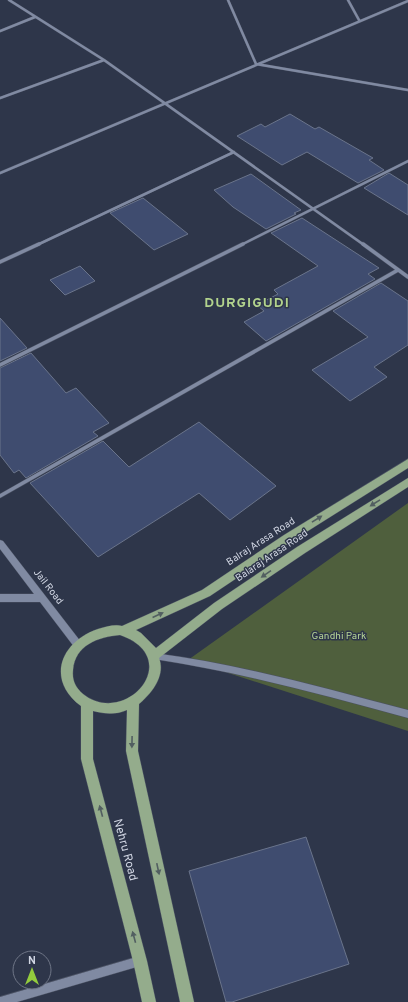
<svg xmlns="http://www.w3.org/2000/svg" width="408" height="1002" viewBox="0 0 408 1002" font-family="Overpass,sans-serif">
  <rect width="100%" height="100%" fill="#2e364a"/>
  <path fill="#4f5f3d" d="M408 503V731L188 660Z"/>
  <path fill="#3f4c6f" stroke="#6a748b" d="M290 114 315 129 319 127 373 158 369 160 384 170 358 183 307 152 282 165 237 136 261 124 265 127Z
    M389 173 408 185V215L364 188Z
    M251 174 301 210 294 213 296 214 266 229 233 207 214 190Z
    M143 198 188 234 154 250 110 213Z
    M302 218 379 268 368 274 375 279 266 341 244 322 264 311 257 305 278 294 274 290 318 266 271 233Z
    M80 266 95 281 65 295 50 280Z
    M381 283 408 301V345L374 367 387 377 350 401 312 370 368 337 333 311Z
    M0 318 27 348 0 361Z
    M31 353 66 393 76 388 109 423 93 432 98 436 26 478 19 470 14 473 0 455V368Z
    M199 422 276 486 230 520 199 493 98 557 30 483 103 441 129 467Z
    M306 837 349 964 232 1002H226L189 871Z"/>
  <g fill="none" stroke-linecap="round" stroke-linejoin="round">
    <g stroke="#4a5162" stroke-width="3">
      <path id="minor-far1" d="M9 0 104 60 364 245
        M228 0 256 64 408 90
        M348 0 359 20
        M0 31 35 17
        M0 98 104 60
        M0 173 408 1
        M37 245 234 152
        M241 245 408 161"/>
    </g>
    <g stroke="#4a5162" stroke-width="4.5">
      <path id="minor" d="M363 244 408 277
        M0 262 39 244
        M0 365 243 244
        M0 496 398 270"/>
    </g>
    <g stroke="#4a5162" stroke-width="1">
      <path id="tertiary" d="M154 653C240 664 324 688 408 710V718C324 695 240 672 154 659L151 658 150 656 151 654Z
        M140 956 143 958 145 961 143 964 140 966 17 1002H0V997Z"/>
    </g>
    <g stroke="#4a5162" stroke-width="1">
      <path id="secondary" d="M0 540 3 541 81 642 82 645 81 648 78 649 75 648 40 602H0V594H34L0 549Z"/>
    </g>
    <g stroke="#4a5162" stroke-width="1">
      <path id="primary" d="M408 459V468L292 541 210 596 136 630 141 633 156 648 214 603 297 547 408 478V487L305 553 222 609 159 658C166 676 151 694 139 704L138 751 194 1002H180L126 751 127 710C116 715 105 714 93 711V759L147 961 156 1002H142L133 961 81 759V706C46 680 60 642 98 629 105 627 115 624 122 626L202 590 284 535ZM120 635C186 658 126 728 83 694 75 687 72 680 73 670 75 645 98 637 120 635Z"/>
    </g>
    <use href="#minor-far1" stroke="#808aa2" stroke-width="2.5"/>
    <use href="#minor" stroke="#808aa2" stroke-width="3.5"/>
    <use href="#tertiary" fill="#808aa2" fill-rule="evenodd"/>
    <use href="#secondary" fill="#808aa2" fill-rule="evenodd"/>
    <use href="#primary" fill="#94ac8c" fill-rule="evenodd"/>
  </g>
  <defs><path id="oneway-solid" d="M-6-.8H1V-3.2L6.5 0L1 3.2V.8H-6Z"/></defs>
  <g fill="#525f61">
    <use href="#oneway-solid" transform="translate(375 503) rotate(148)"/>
    <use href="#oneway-solid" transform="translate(317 519) rotate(-32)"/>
    <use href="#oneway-solid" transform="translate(266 574) rotate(146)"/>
    <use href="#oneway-solid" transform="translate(158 615) rotate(-25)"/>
    <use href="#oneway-solid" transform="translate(132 742) rotate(91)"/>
    <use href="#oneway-solid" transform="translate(101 811) rotate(-105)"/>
    <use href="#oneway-solid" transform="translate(158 869) rotate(78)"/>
    <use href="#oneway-solid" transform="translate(134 937) rotate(-105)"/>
  </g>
  <g text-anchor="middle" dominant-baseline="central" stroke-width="3" stroke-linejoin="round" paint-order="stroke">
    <g font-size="10" fill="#d1d6e3" stroke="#2e364a">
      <text transform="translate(261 542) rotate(-33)">Balraj Arasa Road</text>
      <text transform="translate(272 556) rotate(-34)">Balaraj Arasa Road</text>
      <text transform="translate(48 587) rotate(52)">Jail Road</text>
    </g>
    <g font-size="10" fill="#b7d596" stroke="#2e364a">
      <text x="339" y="636">Gandhi Park</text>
    </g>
    <g font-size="12" fill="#d1d6e3" stroke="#2e364a">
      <text transform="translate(125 850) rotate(75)">Nehru Road</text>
    </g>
    <g font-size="14" font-weight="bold" letter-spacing="1" fill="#b2d38d" stroke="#2e364a">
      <text x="247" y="303">DURGIGUDI</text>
    </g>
  </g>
  <g transform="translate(32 970)"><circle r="19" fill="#2e364a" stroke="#6f7687"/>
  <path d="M0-3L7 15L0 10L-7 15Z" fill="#93cc3d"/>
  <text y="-6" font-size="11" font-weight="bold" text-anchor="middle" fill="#d1d6e3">N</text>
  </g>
</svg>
